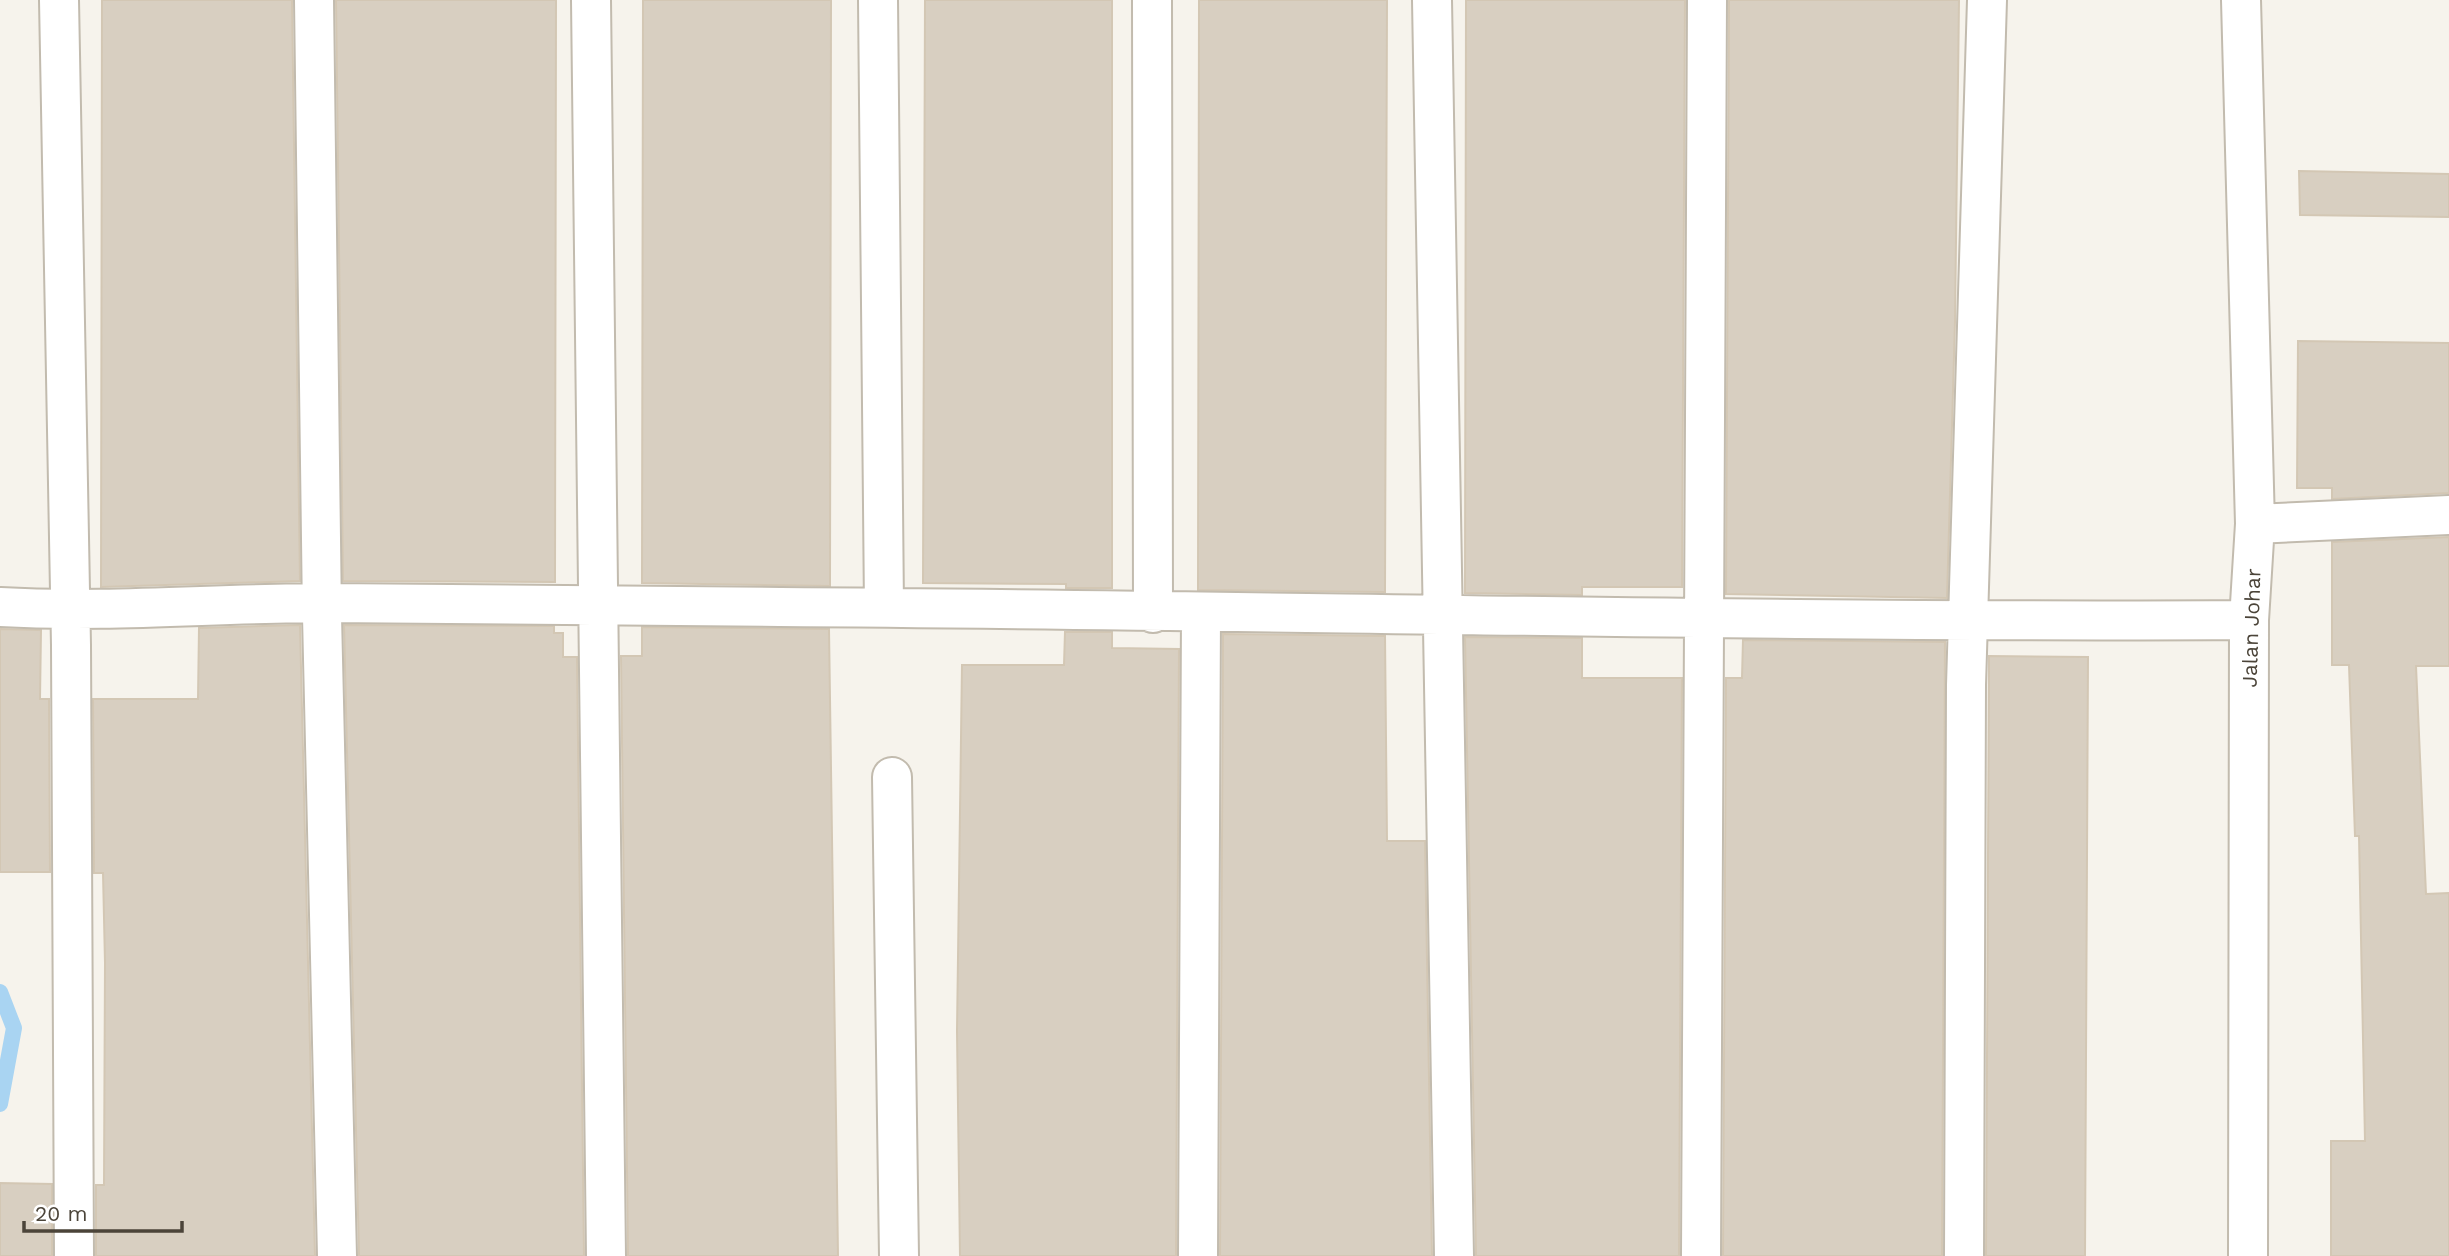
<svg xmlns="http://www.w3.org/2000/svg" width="2449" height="1256" viewBox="0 0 2449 1256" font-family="'Work Sans',sans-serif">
  <rect width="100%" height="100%" fill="#f6f3ec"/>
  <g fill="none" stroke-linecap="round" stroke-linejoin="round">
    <path stroke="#a9d4f2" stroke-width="16" d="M0 992 14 1028 0 1104"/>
  </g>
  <path fill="#d8cfc1" stroke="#d3c7b4" stroke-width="2" d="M102 0H292L300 581 101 587Z
    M336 0H556L555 582 343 581Z
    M643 0H831L830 586 642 583Z
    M925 0H1112V588H1066V584L923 583Z
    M1199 0H1387L1385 592 1198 590Z
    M1466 0H1685L1682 587H1582V595L1465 593Z
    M1729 0H1959L1955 322 1947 598 1726 594Z
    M2299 171 2449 174V217L2300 215Z
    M2298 341 2449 343V493L2332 499V488H2297Z
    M2449 537V666H2416L2426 894 2449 893V1256H2331V1141H2365L2359 836H2355L2349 665H2332V542Z
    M300 625 315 1256H96V1185H104L105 963 103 873H94L93 699H198L199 628Z
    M344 625 554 626V633H563V657H577L584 1256H359Z
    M642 627 829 629 838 1256H628L621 656H642Z
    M0 629 41 630 40 699H49L50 872H0Z
    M1065 632H1112V648L1179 649 1176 1256H960L957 1031 962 665H1064Z
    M1223 634 1385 636 1387 841H1425L1432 1256H1220Z
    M1465 637 1582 638V678H1682L1679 1256H1476Z
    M1743 640 1945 642 1942 1256H1723L1726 678H1742Z
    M1989 656 2088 657 2085 1256H1986Z
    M0 1183 52 1184V1256H0Z"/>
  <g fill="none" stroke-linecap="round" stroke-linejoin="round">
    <g stroke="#c2bbae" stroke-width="42">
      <path id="minor" d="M59 0 71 645 74 1256
        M314 0 322 616 337 1256
        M591 0 606 1256
        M878 0 884 607
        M1152 0 1153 613
        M1432 0 1454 1256
        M2241 0 2255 524 2249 620 2248 1256
        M2255 524 2449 515
        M0 607C109 613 218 603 328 603 478 603 629 605 780 607 1270 610 1759 623 2249 620
        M892 777 899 1256
        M1198 1256 1201 613
        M1701 1256 1707 0
        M1964 1256 1966 685 1987 0"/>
    </g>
    <use href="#minor" stroke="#fff" stroke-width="38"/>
  </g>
  <g text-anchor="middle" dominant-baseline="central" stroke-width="5" stroke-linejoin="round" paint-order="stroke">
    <g font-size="21" fill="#4b4439" stroke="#fff">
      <text transform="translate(2251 628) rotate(-88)">Jalan Johar</text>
    </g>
  </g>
  <path d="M24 1221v10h158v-10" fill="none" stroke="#4b4439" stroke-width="3.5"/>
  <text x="35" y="1221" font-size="21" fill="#4b4439" stroke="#ffffff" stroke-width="5" paint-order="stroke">20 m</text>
</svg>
